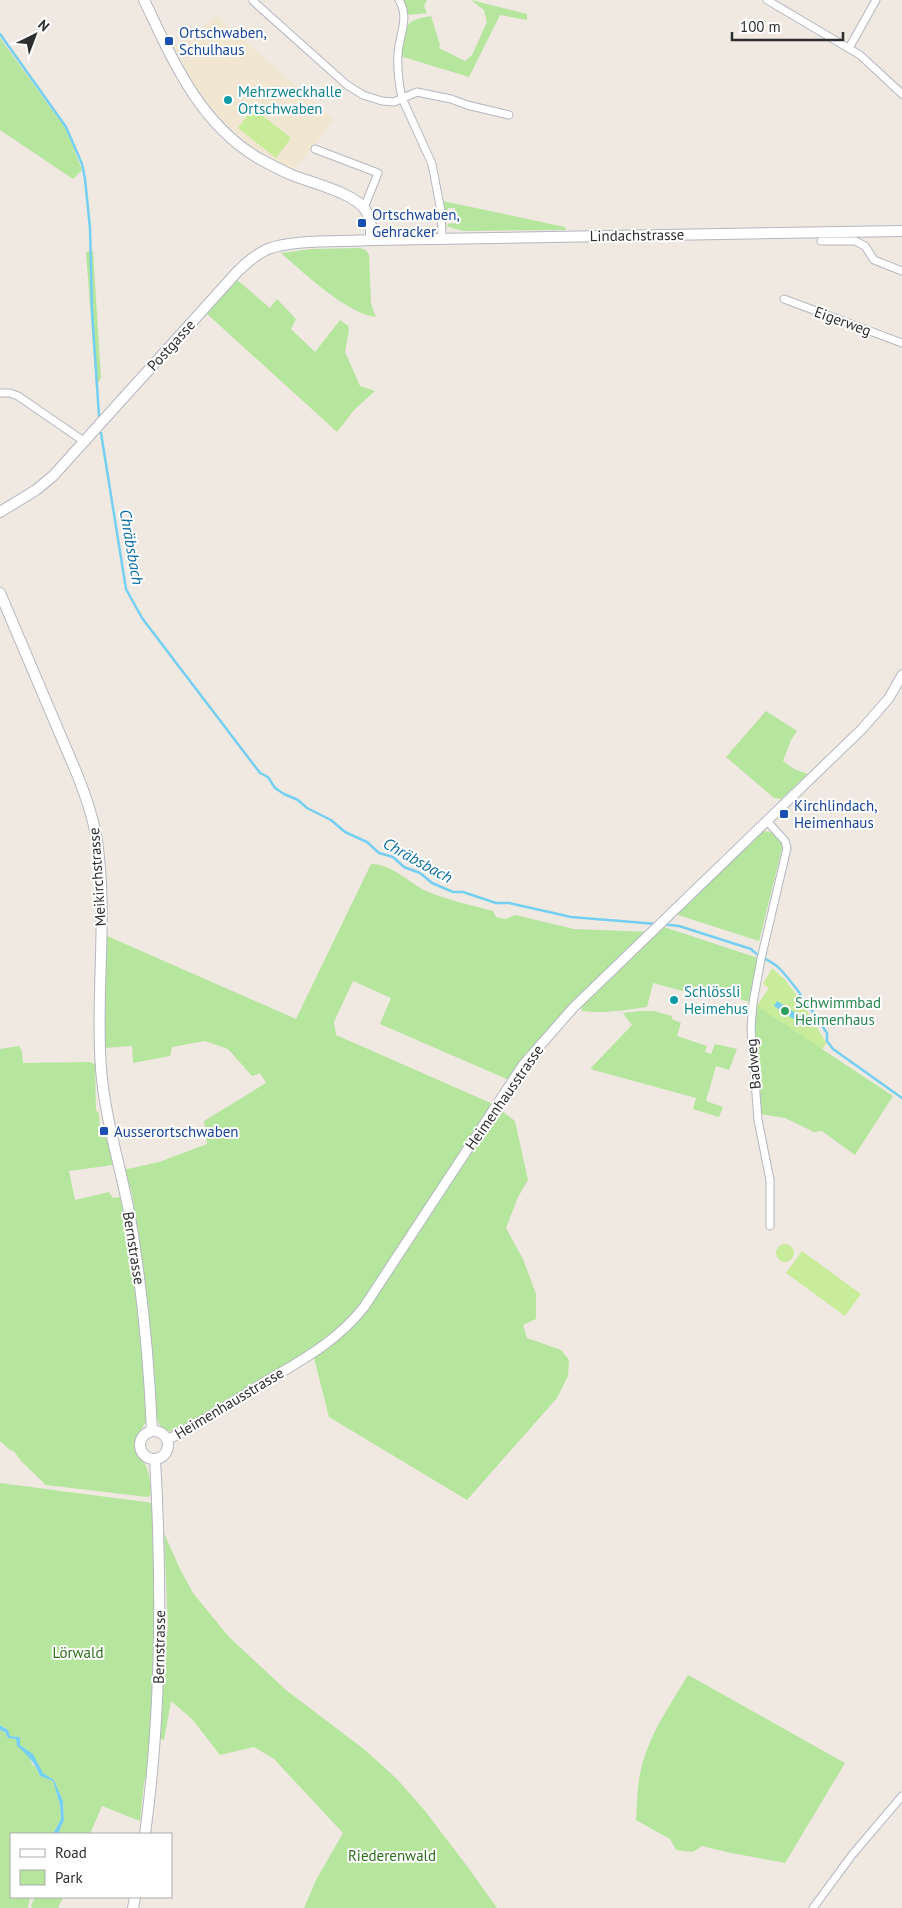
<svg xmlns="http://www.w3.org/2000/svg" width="902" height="1908" viewBox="0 0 902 1908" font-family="'PT Sans',sans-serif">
  <rect width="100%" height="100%" fill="#efe9e1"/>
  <path fill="#f0e6d1" d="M217 16 334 120 294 170 258 151 222 122 192 84 173 48Z"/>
  <path fill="#b6e59e" d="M402 0H427L424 6 427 13 410 15 407 13Z
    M471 0 527 14V20L500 15 469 77 400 56C405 29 400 21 431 16L440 45 439 48 465 61 472 55 487 22 484 10Z
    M0 38 66 129 82 170 73 179 0 130Z
    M443 201 565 227 566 230 463 231 446 226 448 224 455 223 456 219H450V217L456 216 455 208H448L446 219Z
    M360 248 366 250 369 255 371 304 376 317C347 314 303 272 281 253L311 249Z
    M93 251 101 378 96 386 86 252Z
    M236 279 270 308 277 299 296 319 291 329 315 352 340 320 348 326 349 330 345 352 360 386 375 391 354 410 337 432 206 313Z
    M766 711 797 731 791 740 783 761 794 769 808 774 781 799 774 798 726 757Z
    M763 831 772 832 783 845 759 941 675 914 758 834Z
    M371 864C392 864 408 882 426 891 448 900 470 905 493 911L496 917 506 919 515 915 574 929 650 932 509 1080 380 1024 391 998 353 981 334 1022 336 1035 493 1104 515 1121 528 1180 518 1197 506 1228 523 1259 536 1294V1319L523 1325 527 1338 561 1350 569 1360 568 1376 557 1398 467 1500 329 1417 312 1350 174 1431C158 1433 157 1418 155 1406L135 1226C135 1205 133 1189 123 1170L159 1162 207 1144 204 1121 266 1083 260 1073 252 1076 228 1049 205 1041 172 1047 170 1056 133 1063 132 1046 104 1048 105 935 296 1019Z
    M661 926 761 959 753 1003 696 986 690 993 653 983 647 1007C626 1010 603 1014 582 1011L581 1005Z
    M783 977 810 1016 826 1043 822 1049 893 1096 855 1155 822 1131 814 1132 785 1118 760 1114 752 1040 754 1005 757 1006 769 988 774 990Z
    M640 1011H654L672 1016V1019L681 1023 677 1036 707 1046 705 1052 711 1054 715 1044 737 1049 729 1070 716 1066 706 1101 723 1107 719 1117 693 1109 696 1098 590 1069 632 1025 623 1013Z
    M19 1046 22 1051 23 1063 89 1062 95 1064 96 1110 99 1114 100 1126 108 1142 113 1165 69 1171 75 1200 109 1192 113 1198 120 1197 134 1268 147 1393V1424H144C142 1431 136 1434 135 1441 133 1454 142 1457 146 1466 150 1475 150 1485 151 1495L148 1497 46 1485 21 1461 14 1451 10 1450 0 1441V1049Z
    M0 1483 153 1503 156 1632 150 1758 144 1783 140 1821 102 1806 90 1834H58L64 1820 63 1801 54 1780 43 1773 31 1753 20 1745 15 1736 10 1737 6 1728 0 1725Z
    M164 1533 180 1569 193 1593 229 1637 286 1690 365 1750 397 1779 425 1811 467 1866 497 1908H304L316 1880 343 1833 274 1759 254 1747 220 1755 192 1719 171 1701 164 1740 159 1738 162 1674 168 1627Z
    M688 1675 845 1763 785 1863 731 1853 702 1846 693 1852 676 1850 670 1839 636 1820C637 1803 637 1786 641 1769 649 1735 670 1705 688 1675Z
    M0 1730 5 1732 7 1736 16 1739 19 1748 29 1755 32 1764 37 1769 40 1776 53 1781 60 1805 61 1819 53 1834H11V1897H30L28 1908H0Z
    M35 1897H63L58 1908H32L31 1906Z"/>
  <path fill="#c9ec9a" d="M253 108 291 138 276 158 238 128Z
    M772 968C794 985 812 1019 826 1043L822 1049 757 1006 769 988 763 984Z
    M776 1253a9 9 0 1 1 18 0a9 9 0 1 1-18 0Z
    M802 1251 861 1294 845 1316 786 1273Z"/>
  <path fill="#75cff0" d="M777 1001 805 1019 801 1024 774 1006Z
    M0 1725 8 1730 10 1736 20 1737V1745L33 1754 43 1773 54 1780 63 1801 64 1820 58 1834H53L61 1819 60 1805 53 1781 40 1776C34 1761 28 1756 17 1746L16 1739 8 1738 5 1732 0 1730Z"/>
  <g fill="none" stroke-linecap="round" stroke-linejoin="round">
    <path stroke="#75cff0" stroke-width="2.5" d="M0 34 66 127 82 164 85 179 90 228 92 311 99 416
      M101 433 126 589 142 618 260 773 268 777 275 788 284 794 298 800 307 808 331 820 345 832 367 842 379 853 393 857 404 867 420 873 432 883 453 892H463L496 903H509L571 917 657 924
      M662 924 679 926 751 949C757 957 772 960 780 969 798 988 812 1011 827 1033V1041L833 1049 902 1098"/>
    <g stroke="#b4b7c1" stroke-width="9">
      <path id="minor" d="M399 0C410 18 399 35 398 54 397 69 399 84 402 98L432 164 441 211 442 239
        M767 0 860 55 902 94
        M253 1 347 85 363 95 382 101 394 102 417 92 451 99 467 105 509 115
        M849 48 876 0
        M315 149 378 173 364 208
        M821 241H855L865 246 874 260 902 271
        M784 299 902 343
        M0 393H10L18 396 85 442
        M767 821 785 841 787 848 761 959 753 1003 751 1028 758 1120 770 1180V1226
        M813 1908 852 1855 902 1796"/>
    </g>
    <g stroke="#b4b7c1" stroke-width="11">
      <path id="tertiary" d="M167 1440C199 1424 230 1404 260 1385 298 1362 336 1343 364 1307L523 1065 573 1008 862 729 889 698 902 675"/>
    </g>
    <g stroke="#b4b7c1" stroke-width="12">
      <path id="secondary" d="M144 0C173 60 198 122 258 158 269 164 280 170 292 175 311 183 356 193 366 211 372 220 371 230 371 240
        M0 512 36 490 53 476 237 272C246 263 256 254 268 249 292 239 344 242 371 240L902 231
        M0 593 77 774C85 794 92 814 96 835 109 913 95 992 101 1069 105 1119 121 1168 130 1217 142 1288 149 1360 152 1431
        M140 1445a14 14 0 1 1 28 0a14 14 0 1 1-28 0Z
        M145 1834C162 1710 162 1584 155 1459
        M133 1908 135 1897"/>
    </g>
    <use href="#minor" stroke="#fff" stroke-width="7"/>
    <use href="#tertiary" stroke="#fff" stroke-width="9"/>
    <use href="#secondary" stroke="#fff" stroke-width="10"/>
  </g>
  <g fill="#1a4fb4" stroke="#fff" stroke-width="2">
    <rect x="164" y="36" width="10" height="10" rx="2.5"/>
    <rect x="357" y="218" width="10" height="10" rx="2.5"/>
    <rect x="779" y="809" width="10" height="10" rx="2.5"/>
    <rect x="99" y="1126" width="10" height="10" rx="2.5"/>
  </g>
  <g fill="#0f9aa8" stroke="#fff" stroke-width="2">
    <circle cx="228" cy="100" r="5"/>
    <circle cx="674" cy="1000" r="5"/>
  </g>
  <circle fill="#2e9e5b" stroke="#fff" stroke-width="2" cx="785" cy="1011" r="5"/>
  <g text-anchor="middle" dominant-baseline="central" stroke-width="4" stroke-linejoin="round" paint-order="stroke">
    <g font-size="15" fill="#164399" stroke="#fff" text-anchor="start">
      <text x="179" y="32">Ortschwaben,<tspan x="179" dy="17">Schulhaus</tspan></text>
      <text x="372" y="214">Ortschwaben,<tspan x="372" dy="17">Gehracker</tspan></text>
      <text x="794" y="805">Kirchlindach,<tspan x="794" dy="17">Heimenhaus</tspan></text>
      <text x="114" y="1131">Ausserortschwaben</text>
    </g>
    <g font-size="15" fill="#0d838f" stroke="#fff" text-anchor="start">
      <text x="238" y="91">Mehrzweckhalle<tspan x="238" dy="17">Ortschwaben</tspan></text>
      <text x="684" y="991">Schlössli<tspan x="684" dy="17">Heimehus</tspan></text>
    </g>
    <g font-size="15" fill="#2e2e2e" stroke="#fff">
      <text transform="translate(637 235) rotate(-1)">Lindachstrasse</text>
      <text transform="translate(843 321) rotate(20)">Eigerweg</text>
      <text transform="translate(171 345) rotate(-48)">Postgasse</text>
      <text transform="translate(97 877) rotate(-94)">Meikirchstrasse</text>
      <text transform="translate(753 1064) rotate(-95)">Badweg</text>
      <text transform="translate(504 1097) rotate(-55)">Heimenhausstrasse</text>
      <text transform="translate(134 1248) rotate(81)">Bernstrasse</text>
      <text transform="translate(229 1403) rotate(-31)">Heimenhausstrasse</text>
      <text transform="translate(159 1647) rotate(-89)">Bernstrasse</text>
    </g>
    <g font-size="15" fill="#27864d" stroke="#fff" text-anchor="start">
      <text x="795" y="1002">Schwimmbad<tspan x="795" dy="17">Heimenhaus</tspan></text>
    </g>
    <g font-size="15" fill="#2c6e1b" stroke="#fff">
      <text x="78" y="1652">Lörwald</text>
      <text x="392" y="1855">Riederenwald</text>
    </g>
    <g font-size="16" font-style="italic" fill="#0d6fa3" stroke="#fff">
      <text transform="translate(132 547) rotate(80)">Chräbsbach</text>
      <text transform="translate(418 860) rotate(29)">Chräbsbach</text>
    </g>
  </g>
  <rect x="10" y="1833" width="162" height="65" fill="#ffffff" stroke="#ababab"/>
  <rect x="20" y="1849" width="25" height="8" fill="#ffffff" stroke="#ababab"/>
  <text x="55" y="1858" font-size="15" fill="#2e2e2e">Road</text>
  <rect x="20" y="1870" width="25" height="15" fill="#b6e59e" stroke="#ababab"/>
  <text x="55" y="1883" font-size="15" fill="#2e2e2e">Park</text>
  <g transform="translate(35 35) rotate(42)" stroke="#ffffff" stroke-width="4" paint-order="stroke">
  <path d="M0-4L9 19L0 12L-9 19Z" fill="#2e2e2e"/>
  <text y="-8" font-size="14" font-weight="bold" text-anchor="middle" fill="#2e2e2e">N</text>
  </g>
  <path d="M732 32v8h111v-8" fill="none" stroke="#2e2e2e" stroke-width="2.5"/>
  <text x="740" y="32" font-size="15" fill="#2e2e2e" stroke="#ffffff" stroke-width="4" paint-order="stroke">100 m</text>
</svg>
